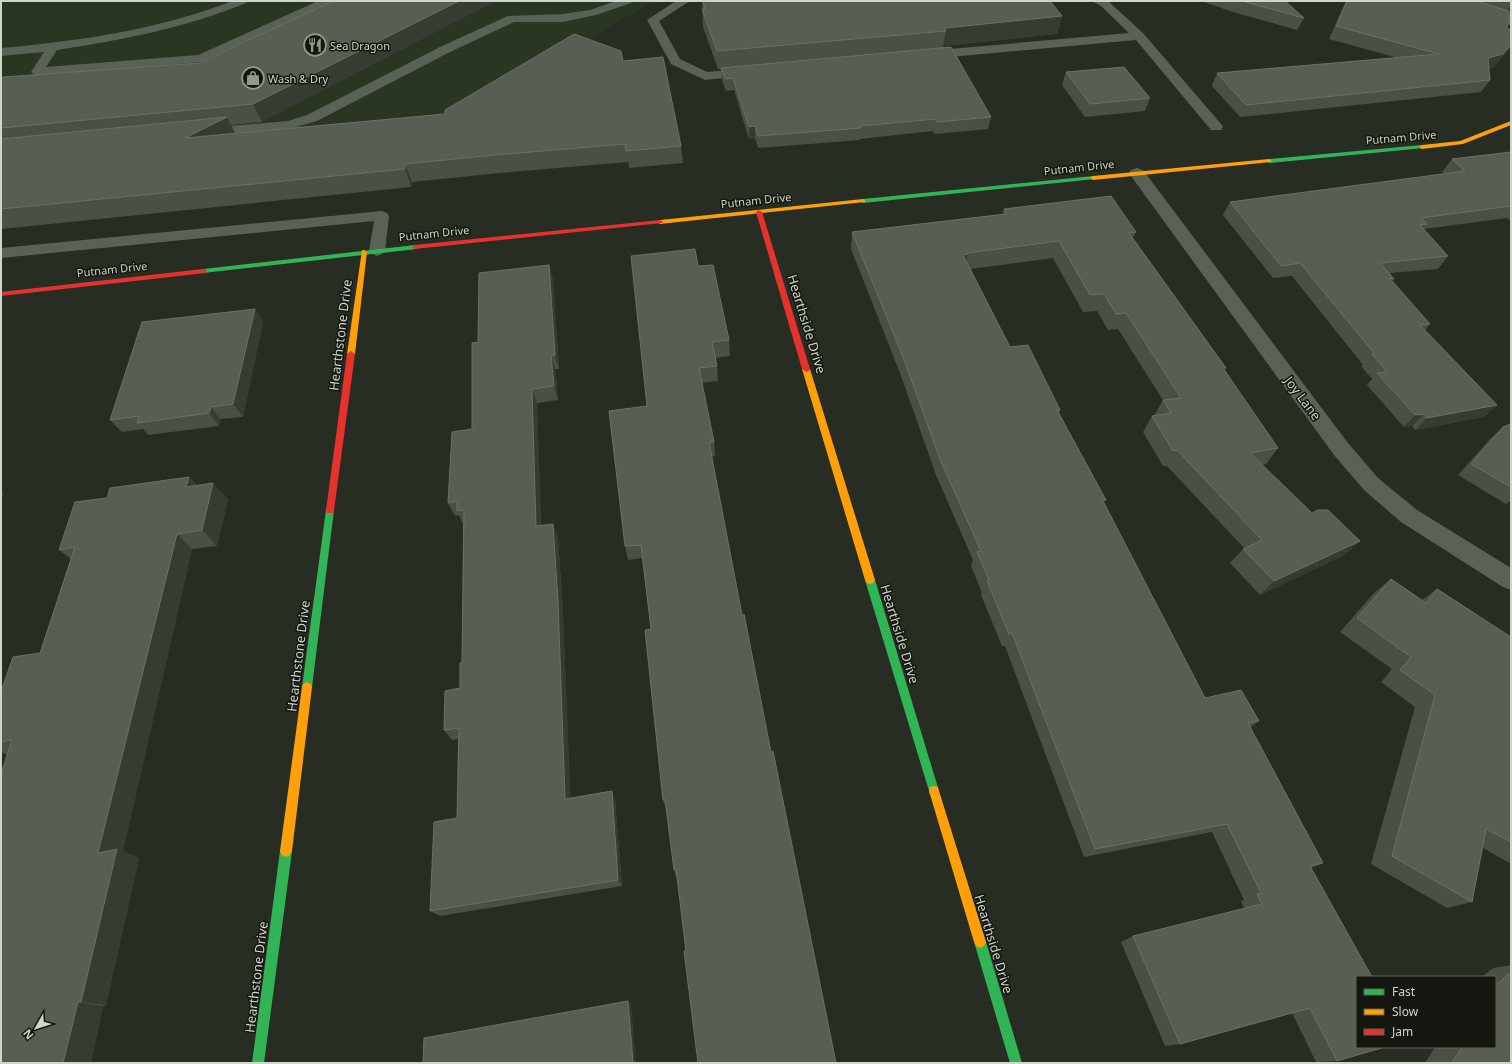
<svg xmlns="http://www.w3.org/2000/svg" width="1512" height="1064" viewBox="0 0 1512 1064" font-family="'Noto Sans',sans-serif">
  <rect width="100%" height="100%" fill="#282d24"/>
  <path fill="#2a3621" d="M1 1H654L442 126 1 165Z"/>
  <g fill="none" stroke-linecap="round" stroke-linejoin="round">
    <path fill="#5a6155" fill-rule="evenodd" d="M232 1H248L246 3C185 28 122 40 57 50L46 67 198 55 318 1H333L331 3 200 62 37 76 31 72 44 52 1 56V48C79 41 158 30 232 1Z
      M616 1H633L631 3 596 15 563 22H514L450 52 317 121 289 129 206 136 201 135 199 132 201 129 206 128 288 121 307 115 442 46 508 16 563 14 590 10Z
      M676 1H690L659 21 680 59 707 72 748 68 754 72 752 75 705 80 671 64 647 20Z
      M1092 1 1109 2 1143 33 1221 124 1223 127 1221 130H1211L1136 40 927 59 921 55 927 51 1129 33 1101 6Z
      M382 211 387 213 389 216 385 251 382 254 377 256 372 254 369 251 374 221 1 258V248Z"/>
    <path fill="#5a6155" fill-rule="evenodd" d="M1440 1H1459L1511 17V25L1442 4Z
      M1137 168 1143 170 1348 443 1378 478 1417 510 1511 568V590L1503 587 1401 522 1364 490 1334 455 1131 176 1129 173 1131 170Z"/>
    <path fill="#30b455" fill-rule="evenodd" d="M1422 145 1425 147 1424 148 1269 163 1266 161 1269 159Z
      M1093 176 1095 177V179L863 203 860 201 863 199Z
      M415 245 418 247 417 249 203 273 199 271 203 269Z
      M330 506 333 507 334 510 312 687 311 690 307 692 303 690 302 687 326 510 327 507Z
      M870 576 873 577 875 580 939 791 938 795 934 796 930 795 929 791 865 580 867 577Z
      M286 845 290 847 292 851 264 1063H252L280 851 282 847Z
      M980 936 984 938 986 942 1022 1063H1010L974 942 976 938Z"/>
    <path fill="#ff9f0a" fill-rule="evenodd" d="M1511 121V125L1463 144 1422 149 1419 147 1422 145 1460 141Z
      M1269 159 1272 161 1271 162 1093 180 1090 178 1093 176Z
      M863 199 865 200V202L660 224 657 222 660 220Z
      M362 250H364L367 252 355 354 351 357 347 354Z
      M806 366 810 369 875 580 873 583 870 584 867 583 865 580 802 369Z
      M307 682 311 684 312 687 292 851 290 855 286 857 282 855 280 851 302 687 303 684Z
      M934 786 938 787 939 791 986 942 984 946 980 948 976 946 974 942 929 791 930 787Z"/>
    <path fill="#e5322d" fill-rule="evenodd" d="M759 210 762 212 810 369 809 371 806 372 802 369 756 212Z
      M660 220 663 222 662 223 415 249 412 247 415 245Z
      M203 269H206V273L1 296V292Z
      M351 351 355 354 334 510 333 513H327L326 510 347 354Z"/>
  </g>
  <path fill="#4a5045" d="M333 1 262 122 231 125 235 133 445 114 623 61 681 146 683 163 629 168 628 162 500 173 412 182 411 187 1 229V80L199 63Z
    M702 1H1050L1062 16 1057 34 943 46V47L991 117 988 129 935 134 933 131 860 139V140L758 148 755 138 749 139 734 90 726 91 722 80 721 69H718L703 27Z
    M1201 1H1285L1304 18 1297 30 1230 11Z
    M1346 1H1511V6L1508 11 1507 28 1511 30V47L1494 67 1489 68 1490 80 1481 92 1240 117 1212 86 1217 73 1398 58 1329 39Z
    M1066 72 1150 98 1145 111 1085 117 1062 85Z
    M1511 152V221L1507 218 1424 229 1448 256 1438 269 1390 273 1394 279 1393 281 1430 324 1425 330 1497 405 1484 417 1415 430 1412 426 1404 427 1367 385 1372 379 1361 366 1363 365 1292 276 1273 278 1223 215 1230 202 1444 174 1442 172 1452 159Z
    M1004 209 1136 232 1133 238 1226 368 1224 370 1278 448 1266 464 1262 465 1312 513 1360 541 1344 555 1260 595 1230 563 1244 548 1167 466H1163L1143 432 1152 416H1154L1163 400 1118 329 1108 330 1097 311 1083 312 1053 258 970 269 1010 347 1060 410 1059 413 1104 504 1205 698 1259 721 1250 728 1323 863 1311 868 1337 1061 1316 1062 1292 1013 1180 1044 1165 1046 1121 942 1133 936 1244 908 1241 901 1244 900 1212 832 1084 857 1005 646H1002L981 595 982 593 971 566 973 560 936 475 900 373 851 249 852 232 1002 214Z
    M549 265 553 280 559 369H555L558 400 537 403 541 526 558 537 563 613 570 799 615 800 622 886 440 916 430 911 457 818 458 739 452 740 444 730 460 688 462 662 463 524 459 515 455 516 448 503 472 429 478 342Z
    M698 266 729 340 730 356 715 358 717 366 718 381 702 383 714 442 715 456 712 457 686 951 677 876 676 877 674 870 666 808 663 800 651 629 642 558 628 560 625 546 647 406Z
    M255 309 263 322 243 417 220 419 219 426 148 435 143 429 122 432 110 420Z
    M1511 424V501H1510L1506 504 1458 475 1490 439 1503 427Z
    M189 477 197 485 228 499 217 546 192 549 123 851 139 858 106 1005 103 1006 91 1063 7 755 1 752V692L40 653 71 559 59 550Z
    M1391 579 1422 600 1437 589 1510 637 1511 636V864L1483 848 1472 902 1447 908 1371 864 1415 707 1381 682 1392 669 1340 632 1374 593Z
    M1511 965V1063H1425L1435 1047H1495V977H1482L1493 968Z"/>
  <path fill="#363c32" d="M459 1H496L262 122 253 104Z
    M1062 16 1057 34 943 46 946 31 945 28Z
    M1511 45V47L1494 67 1479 71 1488 58Z
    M227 117 236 135 185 138Z
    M755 126V138L749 139V127Z
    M405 164 412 182 411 187 405 169Z
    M968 254 964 271 963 255Z
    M549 265 553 280 559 369 555 355Z
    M255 309 263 322 243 417 233 404Z
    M551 355 555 369 558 400 554 386Z
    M532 389 537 403 541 539 536 526Z
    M1497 405 1484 417 1415 430 1427 418Z
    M211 407 220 419 219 426 209 413Z
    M1424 414 1412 426 1404 427 1415 415Z
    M189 477 204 493 186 487Z
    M213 483 228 499 217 546 202 530Z
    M1 491 4 493 1 501Z
    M553 524 558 537 563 613 571 807 565 799Z
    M177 534 192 549 123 851 139 858 106 1005 81 1002 98 853Z
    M1360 541 1344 555 1260 595 1274 581Z
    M612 791 615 800 622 886 618 880Z
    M628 1001 631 1003 636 1063H633Z
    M78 1002 103 1006 91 1063H63Z"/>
  <path fill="#585e53" stroke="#6b7166" d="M333 1H459L253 104 1 128V80L3 77 199 63Z
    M703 1H1050L1062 16 945 28 946 31 717 51 702 9H705Z
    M1242 1H1285L1304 18Z
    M1347 1H1476L1511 12 1507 28 1511 30V45L1503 54 1488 58 1490 80 1246 105 1217 73 1439 54 1336 26Z
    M574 34 621 51 623 61 663 57 681 146 626 151 625 144 495 155 405 164V169L1 209V139L227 117 185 138 445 114V110Z
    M951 47 991 117 937 122 936 119 860 126 861 128 758 136 755 126 749 127 733 78 725 79 721 68Z
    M1124 67 1150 98 1090 104 1066 72Z
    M1511 152V206L1421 218 1427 224 1420 225 1448 256 1380 263 1394 279 1389 278 1430 324 1420 325 1497 405 1427 418 1424 414 1415 415 1377 373 1387 372 1372 354 1374 353 1300 263 1281 266 1230 202 1465 171 1452 159Z
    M1111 196 1136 232 1129 233 1226 368H1223L1278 448 1250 453 1312 513 1318 510H1328L1360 541 1274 581 1243 549 1262 540 1177 450 1173 451 1152 416 1171 413 1163 400 1181 398 1126 313 1116 314 1104 294 1090 295 1059 241 967 253 968 254 963 255 1010 347 1028 345 1060 410H1057L1106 500 1103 501 1205 698 1241 690 1259 721 1248 723 1323 863 1310 866 1372 977H1357V1047H1385L1337 1061 1310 1008 1180 1044 1133 936 1262 904 1257 894 1261 893 1227 824 1095 849 1012 633 1009 634 987 581 989 580 977 552 981 551 940 459 903 357 852 232 1006 214 1004 209Z
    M695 249 698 266 713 265 729 340 712 342 717 366 699 368 714 442H709L742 615 744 614 771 752 773 751 836 1063H698L684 951H686L676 869 674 870 665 799 663 800 645 630 651 629 641 545 625 546 609 411 647 406 631 256Z
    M549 265 555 355H551L554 386 532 389 536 526 553 524 558 601 565 799 612 791 618 880 430 911 434 822 457 818 459 728 444 730 445 691 460 688V663L462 662 464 510 457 511V501L448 503 452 432 472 429V343L478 342 479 273Z
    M255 309 233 404 211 407 209 413 137 423 139 416 110 420 142 322Z
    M1511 424V487L1471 464 1503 427Z
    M189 477 186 487 213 483 202 530 177 534 98 853 117 849 81 1002H78L63 1063H1V774L12 740 1 742V692L13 657 40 653 75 547 59 550 75 502 107 498 110 488Z
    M1391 579 1426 603 1437 589 1511 637V842L1486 829 1472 902 1392 856 1435 695 1400 670 1411 657 1357 618Z
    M1511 972V1063H1452L1462 1047H1495V986Z
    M628 1001 633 1063H423L424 1038Z"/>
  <defs>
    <g id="restaurant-ring" transform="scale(1.15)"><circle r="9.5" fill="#131710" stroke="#949a90" stroke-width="1.5"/><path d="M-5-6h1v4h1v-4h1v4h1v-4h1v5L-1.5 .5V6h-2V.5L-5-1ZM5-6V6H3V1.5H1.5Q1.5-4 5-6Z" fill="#949a90"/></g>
    <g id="shop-ring" transform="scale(1.15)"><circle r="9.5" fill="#131710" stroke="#949a90" stroke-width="1.5"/><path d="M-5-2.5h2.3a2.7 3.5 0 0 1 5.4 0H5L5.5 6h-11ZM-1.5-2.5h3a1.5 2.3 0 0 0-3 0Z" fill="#949a90"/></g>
  </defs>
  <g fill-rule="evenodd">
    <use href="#restaurant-ring" x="315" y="45"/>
    <use href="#shop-ring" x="253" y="78"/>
  </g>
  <g text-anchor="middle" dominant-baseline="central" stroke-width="3" stroke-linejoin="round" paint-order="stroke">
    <g font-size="11" fill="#ced5ca" stroke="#131710" text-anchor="start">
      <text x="330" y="45">Sea Dragon</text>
      <text x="268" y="78">Wash &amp; Dry</text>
    </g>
    <g font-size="11" fill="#ced5ca" stroke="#131710">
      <text transform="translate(1401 137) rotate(-5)">Putnam Drive</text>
      <text transform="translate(1079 167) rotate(-6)">Putnam Drive</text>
      <text transform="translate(756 200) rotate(-6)">Putnam Drive</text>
      <text transform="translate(434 233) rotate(-6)">Putnam Drive</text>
      <text transform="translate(112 269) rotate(-6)">Putnam Drive</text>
    </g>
    <g font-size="13" fill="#ced5ca" stroke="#131710">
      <text transform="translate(807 324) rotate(73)">Hearthside Drive</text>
      <text transform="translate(340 335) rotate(-83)">Hearthstone Drive</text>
      <text transform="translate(1303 398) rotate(53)">Joy Lane</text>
      <text transform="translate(900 634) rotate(73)">Hearthside Drive</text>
      <text transform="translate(298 656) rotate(-83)">Hearthstone Drive</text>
      <text transform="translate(994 944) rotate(73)">Hearthside Drive</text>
      <text transform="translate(256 977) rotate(-83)">Hearthstone Drive</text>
    </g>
  </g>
  <rect width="1512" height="1064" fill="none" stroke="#ced5ca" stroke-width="4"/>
  <rect x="1356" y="976" width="140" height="72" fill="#131710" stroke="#5e635a"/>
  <rect x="1364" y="989" width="20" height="6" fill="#30b455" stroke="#5e635a"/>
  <text x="1392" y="996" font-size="12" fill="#ced5ca">Fast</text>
  <rect x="1364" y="1009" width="20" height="6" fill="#ff9f0a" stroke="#5e635a"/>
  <text x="1392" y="1016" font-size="12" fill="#ced5ca">Slow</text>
  <rect x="1364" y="1029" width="20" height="6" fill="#e5322d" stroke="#5e635a"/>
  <text x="1392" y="1036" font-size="12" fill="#ced5ca">Jam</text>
  <g transform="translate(36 1028) rotate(231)" stroke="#131710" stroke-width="3" paint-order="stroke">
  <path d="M0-3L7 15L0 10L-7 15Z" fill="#ced5ca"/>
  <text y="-6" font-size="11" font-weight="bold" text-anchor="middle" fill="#ced5ca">N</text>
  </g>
</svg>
